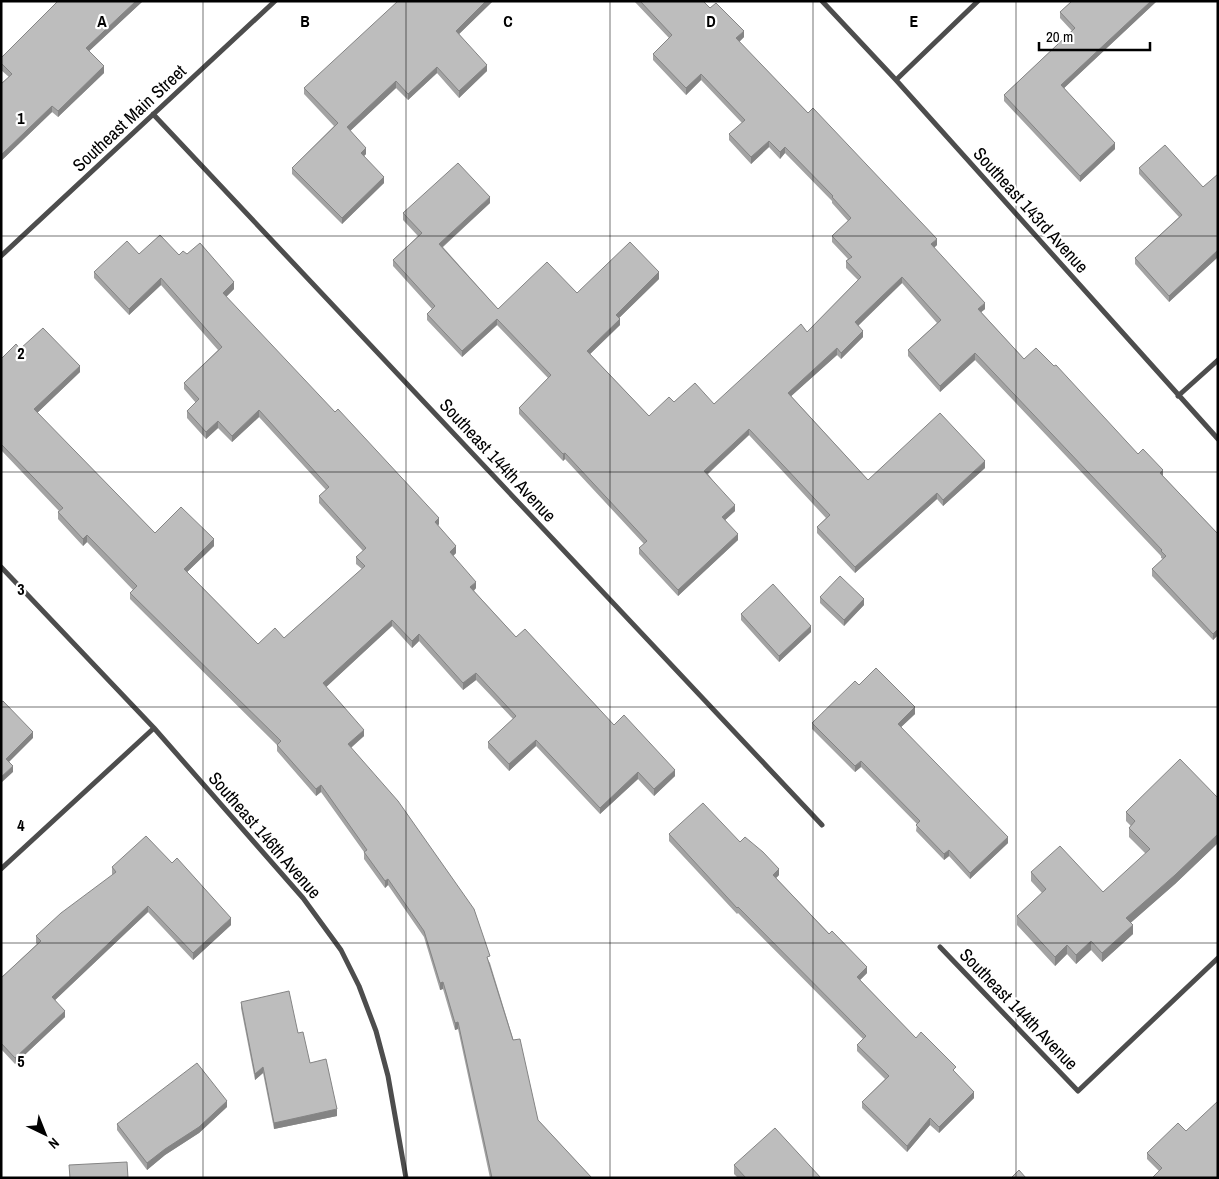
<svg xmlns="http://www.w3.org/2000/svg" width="1219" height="1179" viewBox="0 0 1219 1179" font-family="'Archivo Narrow',sans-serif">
  <rect width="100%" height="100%" fill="#fff"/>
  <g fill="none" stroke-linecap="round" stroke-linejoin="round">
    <path stroke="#4d4d4d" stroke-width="5" d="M822 1 896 80 1218 439
      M896 80 978 1
      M153 114 822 825
      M1 256 275 1
      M1178 396 1218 360
      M1 567 154 728 303 898 341 950 359 986 376 1031 388 1076 406 1178
      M1 869 154 728
      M940 947 1078 1091 1218 958"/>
  </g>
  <path fill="#a3a3a3" d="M56 1H143L89 51 104 73 58 117 52 112 1 161V84L9 77 1 70V58L57 2Z
    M493 1 459 34 487 71 459 98 437 73 408 100 396 88 350 131 366 154 364 156 384 183 342 224 292 174V168L334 126 304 94V88Z
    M634 1H703L710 8 744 37 739 42 937 245 934 248 985 309 981 312 1024 359 1163 476 1218 534V635L1213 640 1152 576V569L1163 559 1161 558V556L975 360 940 392 908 356V350L937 323 902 283 858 325 863 337 841 359 837 355 791 396 868 480 985 468 943 506 937 499 855 573 817 533V527L826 518 749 435 708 474 735 511 725 520 738 540 678 596 639 554V548L644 544 565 459 563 461 519 414V408L548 378 497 325 462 357 427 320V314L432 309 393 266V260L418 236 403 220V213L490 203 443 247 498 309 577 293 659 279 619 318 620 325 590 354 649 416 674 402 714 404 807 332 858 280 846 268V261L848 259 832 242V236L848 221 832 203V201L785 153 780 159 769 147 751 164 729 140V134L742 123 701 80 686 95 653 60V54L669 38Z
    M1072 1H1157L1064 88 1115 149 1080 182 1004 101V95L1072 31 1060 18V12Z
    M1139 168 1203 187 1218 174V257L1169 302 1135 264V258L1179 217 1139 174Z
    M139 254 179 255 187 254 234 289 226 297 439 524 438 526 456 553 453 556 476 588 474 591 516 637 614 725 675 776 654 796 638 779 600 814 536 746 509 771 488 748V742L513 719 476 680 463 690 419 641 412 648 392 626 326 687 364 736 351 748 490 963 538 1120 592 1178H490L458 1029 455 1030 443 989 440 990 424 937 388 885 385 888 364 859V852L321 792 316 796 277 751V745L130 599V593L133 590 87 542 83 546 58 519V512L59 511 1 450V359L20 349 80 372 37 413 155 533 214 546 187 572 258 644 284 638 362 569 356 564V557L363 551 319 503V496L326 490 259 417 232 442 218 428 206 439 187 418V411L196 403 184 389V383L218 350 161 285 129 315 94 278V272Z
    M820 597 864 605 844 626 820 603Z
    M741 614 811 632 779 662 741 620Z
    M859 685 915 714 901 727 1008 843 970 879 949 856 944 860 916 831 917 824 861 767 855 772 812 729V723Z
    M1218 798V843L1175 884 1130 923 1133 934 1102 962 1091 950 1076 964 1067 954 1055 966 1017 925V916L1042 893 1031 881V872L1103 892 1146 854 1129 837V828L1131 826 1126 821V812Z
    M669 834 740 842 779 875 776 878 867 973 860 980 916 1038 956 1073 974 1098 939 1133 930 1125 907 1152 862 1108V1102L885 1079 857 1051V1045L863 1039 738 913 737 914 669 841Z
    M112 867 231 925 193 960 148 912 55 1000 65 1017 15 1064 1 1049V978L37 944 36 943V936L113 875 112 874Z
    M241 1002 298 1033 310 1063 337 1116 274 1129 263 1073 255 1080 241 1008Z
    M227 1107 199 1133 165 1155 147 1170 117 1130V1124Z
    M1186 1131 1218 1178 1159 1171 1147 1159V1153Z
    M734 1165 821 1178H738L734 1174Z"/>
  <path fill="#848484" d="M136 1H143L86 54V48Z
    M486 1H493L456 37V31Z
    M1151 1H1157L1061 91V85Z
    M744 31V37L736 45V38Z
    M487 65V71L459 98V91Z
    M104 66V73L58 117V111Z
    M437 67V73L408 100V94Z
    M701 74V80L686 95V88Z
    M396 81V88L347 134V127Z
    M52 106V112L1 161V155Z
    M769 141V147L751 164V157Z
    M1115 143V149L1080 182V176Z
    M785 147V153L780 159V152Z
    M366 148V154L361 159V153Z
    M384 177V183L342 224V218Z
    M490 197V203L439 250V244Z
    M937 239V245L931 250V244Z
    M1218 250V257L1169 302V296Z
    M659 272V279L616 321V315Z
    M902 277V283L855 329V322Z
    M161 278V285L129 315V309Z
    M234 282V289L223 300V293Z
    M985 303V309L978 315V309Z
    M497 319V325L462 357V351Z
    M620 319V325L587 357V351Z
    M863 331V337L841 359V353Z
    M837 348V355L788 399V393Z
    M975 353V360L940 392V386Z
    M80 366V372L34 416V409Z
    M259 410V417L232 442V436Z
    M218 421V428L206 439V432Z
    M749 429V435L704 477V471Z
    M565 453V459L563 461V454Z
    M985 461V468L943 506V500Z
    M1163 470V476L1160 479V473Z
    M937 493V499L855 573V567Z
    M735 505V511L722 523V517Z
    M439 518V524L435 529V522Z
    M738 534V540L678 596V590Z
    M87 535V542L83 546V539Z
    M214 539V546L184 575V569Z
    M456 546V553L450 559V552Z
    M476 582V588L470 594V587Z
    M864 599V605L844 626V620Z
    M392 620V626L323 690V683Z
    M811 626V632L779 662V656Z
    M1218 629V635L1213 640V634Z
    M419 634V641L412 648V641Z
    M476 673V680L463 690V683Z
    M915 707V714L898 730V724Z
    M364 730V736L348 750V744Z
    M33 732V738L6 765V759Z
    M536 740V746L509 771V764Z
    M861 761V767L855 772V766Z
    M13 766V772L1 783V777Z
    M675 770V776L654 796V789Z
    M638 772V779L600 814V808Z
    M321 785V792L316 796V789Z
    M1218 834V843L1175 884 1126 927V918Z
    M1008 837V843L970 879V873Z
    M949 850V856L944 860V854Z
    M779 869V875L773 881V875Z
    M388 879V885L385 888V881Z
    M148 906V912L52 1003V997Z
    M231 918V925L193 960V953Z
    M1133 925V934L1102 962V953Z
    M1091 941V950L1076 964V955Z
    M1067 945V954L1055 966V957Z
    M867 967V973L857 983V977Z
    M443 982V989L440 990V983Z
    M65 1011V1017L15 1064V1058Z
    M458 1022V1029L455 1030V1023Z
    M263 1067V1073L255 1080V1074Z
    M974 1092V1098L939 1133V1127Z
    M227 1101V1107L199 1133 165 1155 147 1170V1163Z
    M337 1109V1116L274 1129V1123Z
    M930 1118V1125L907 1152V1146Z"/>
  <path fill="#bdbdbd" stroke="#848484" d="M58 1H136L86 48 104 66 58 111 52 106 1 155V84L12 74 1 63V58Z
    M398 1H486L456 31 487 65 459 91 437 67 408 94 396 81 347 127 366 148 361 153 384 177 342 218 292 168 338 123 304 88Z
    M640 1H703L710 8 716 3 744 31 736 38 808 113 813 108 937 239 931 244 985 303 978 309 1024 359 1036 348 1054 366 1056 365 1138 454 1143 449 1163 470 1160 473 1218 534V629L1213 634 1152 569 1166 556 1161 551 1162 550 975 353 940 386 908 350 941 320 902 277 855 322 863 331 841 353 837 348 788 393 868 480 940 413 985 461 943 500 937 493 855 567 817 527 830 515 749 429 704 471 735 505 722 517 738 534 678 590 639 548 647 541 565 453 563 454 519 408 551 375 497 319 462 351 427 314 435 306 393 260 422 233 403 213 458 163 490 197 439 244 498 309 547 262 577 293 630 242 659 272 616 315 620 319 587 351 649 416 669 397 674 402 695 383 714 404 801 324 807 332 861 277 846 261 852 257 832 236 851 218 832 197 833 196 785 147 780 152 769 141 751 157 729 134 745 120 701 74 686 88 653 54 672 35Z
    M1072 1H1151L1061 85 1115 143 1080 176 1004 95 1075 28 1060 12Z
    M1165 145 1203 187 1218 174V250L1169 296 1135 258 1182 215 1139 168Z
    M160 235 179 255 183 251 187 254 200 243 234 282 223 293 335 412 338 409 439 518 435 522 456 546 450 552 476 582 470 587 516 637 525 629 614 725 624 715 675 770 654 789 638 772 600 808 536 740 509 764 488 742 516 716 476 673 463 683 419 634 412 641 392 620 323 683 364 730 348 744 398 801 474 909 490 956 487 957 513 1040 520 1039 538 1120 592 1178H492L458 1022 455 1023 443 982 440 983 424 931 388 879 385 881 364 852 367 850 321 785 316 789 277 745 281 741 130 593 137 586 87 535 83 539 58 512 63 508 1 444V359L16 344 20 349 43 328 80 366 34 409 155 533 181 507 214 539 184 569 258 644 275 628 284 638 365 566 356 557 366 548 319 496 329 487 259 410 232 436 218 421 206 432 187 411 199 399 184 383 222 347 161 278 129 309 94 272 127 241 139 254Z
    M840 576 864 599 844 620 820 597Z
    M773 584 811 626 779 656 741 614Z
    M876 668 915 707 898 724 1008 837 970 873 949 850 944 854 916 825 920 821 861 761 855 766 812 723 855 681 859 685Z
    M3 701 33 732 6 759 13 766 1 777V702Z
    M1180 759 1218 798V834L1175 875 1126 918 1133 925 1102 953 1091 941 1076 955 1067 945 1055 957 1017 916 1046 889 1031 872 1060 846 1103 892 1150 849 1129 828 1135 821 1126 812Z
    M703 803 740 842 745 837 763 852 779 869 773 875 829 934 832 931 867 967 857 977 916 1038 921 1032 956 1067 953 1070 974 1092 939 1127 930 1118 907 1146 862 1102 889 1076 857 1045 866 1036 738 907 737 908 669 834Z
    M146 836 172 863 177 858 231 918 193 953 148 906 52 997 65 1011 15 1058 1 1043V978L41 941 36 936 61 913 116 872 112 867Z
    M289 991 298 1033 303 1032 310 1063 326 1059 337 1109 274 1123 263 1067 255 1074 241 1002Z
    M197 1063 227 1101 199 1127 165 1149 147 1163 117 1124Z
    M1218 1101V1178H1152L1162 1168 1147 1153 1178 1123 1186 1131Z
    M775 1128 821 1178H746L734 1165Z
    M127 1162 128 1178H70L69 1165Z
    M1019 1170 1026 1178H1011Z"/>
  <path fill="none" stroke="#000" stroke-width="1" stroke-opacity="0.55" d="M203 1V1178M406 1V1178M610 1V1178M813 1V1178M1016 1V1178M1 236H1218M1 472H1218M1 707H1218M1 943H1218"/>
  <g text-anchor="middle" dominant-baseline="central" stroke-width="4.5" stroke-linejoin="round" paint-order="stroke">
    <g font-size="18" fill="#000" stroke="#fff">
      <text transform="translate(129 118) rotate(-43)">Southeast Main Street</text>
      <text transform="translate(1031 210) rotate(48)">Southeast 143rd Avenue</text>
      <text transform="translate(498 460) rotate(47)">Southeast 144th Avenue</text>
      <text transform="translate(265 835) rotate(49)">Southeast 146th Avenue</text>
      <text transform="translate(1019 1009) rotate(46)">Southeast 144th Avenue</text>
    </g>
  </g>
  <g font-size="16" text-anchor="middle" font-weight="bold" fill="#000" stroke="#fff" stroke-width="4.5" stroke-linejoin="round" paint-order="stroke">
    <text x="102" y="27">A</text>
    <text x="305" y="27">B</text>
    <text x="508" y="27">C</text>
    <text x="711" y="27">D</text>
    <text x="914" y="27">E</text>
    <text x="21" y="124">1</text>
    <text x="21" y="359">2</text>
    <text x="21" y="595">3</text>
    <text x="21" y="831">4</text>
    <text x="21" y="1067">5</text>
  </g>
  <rect width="1219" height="1179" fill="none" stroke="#000000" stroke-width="5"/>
  <g transform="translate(45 1134) rotate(137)" stroke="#ffffff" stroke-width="4" paint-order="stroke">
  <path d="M0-4L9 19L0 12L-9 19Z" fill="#000000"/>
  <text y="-8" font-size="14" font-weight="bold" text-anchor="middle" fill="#000000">N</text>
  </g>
  <path d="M1039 42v8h111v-8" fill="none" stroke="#000000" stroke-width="2.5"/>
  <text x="1046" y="42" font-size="15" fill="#000000" stroke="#ffffff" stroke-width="4" paint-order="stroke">20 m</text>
</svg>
